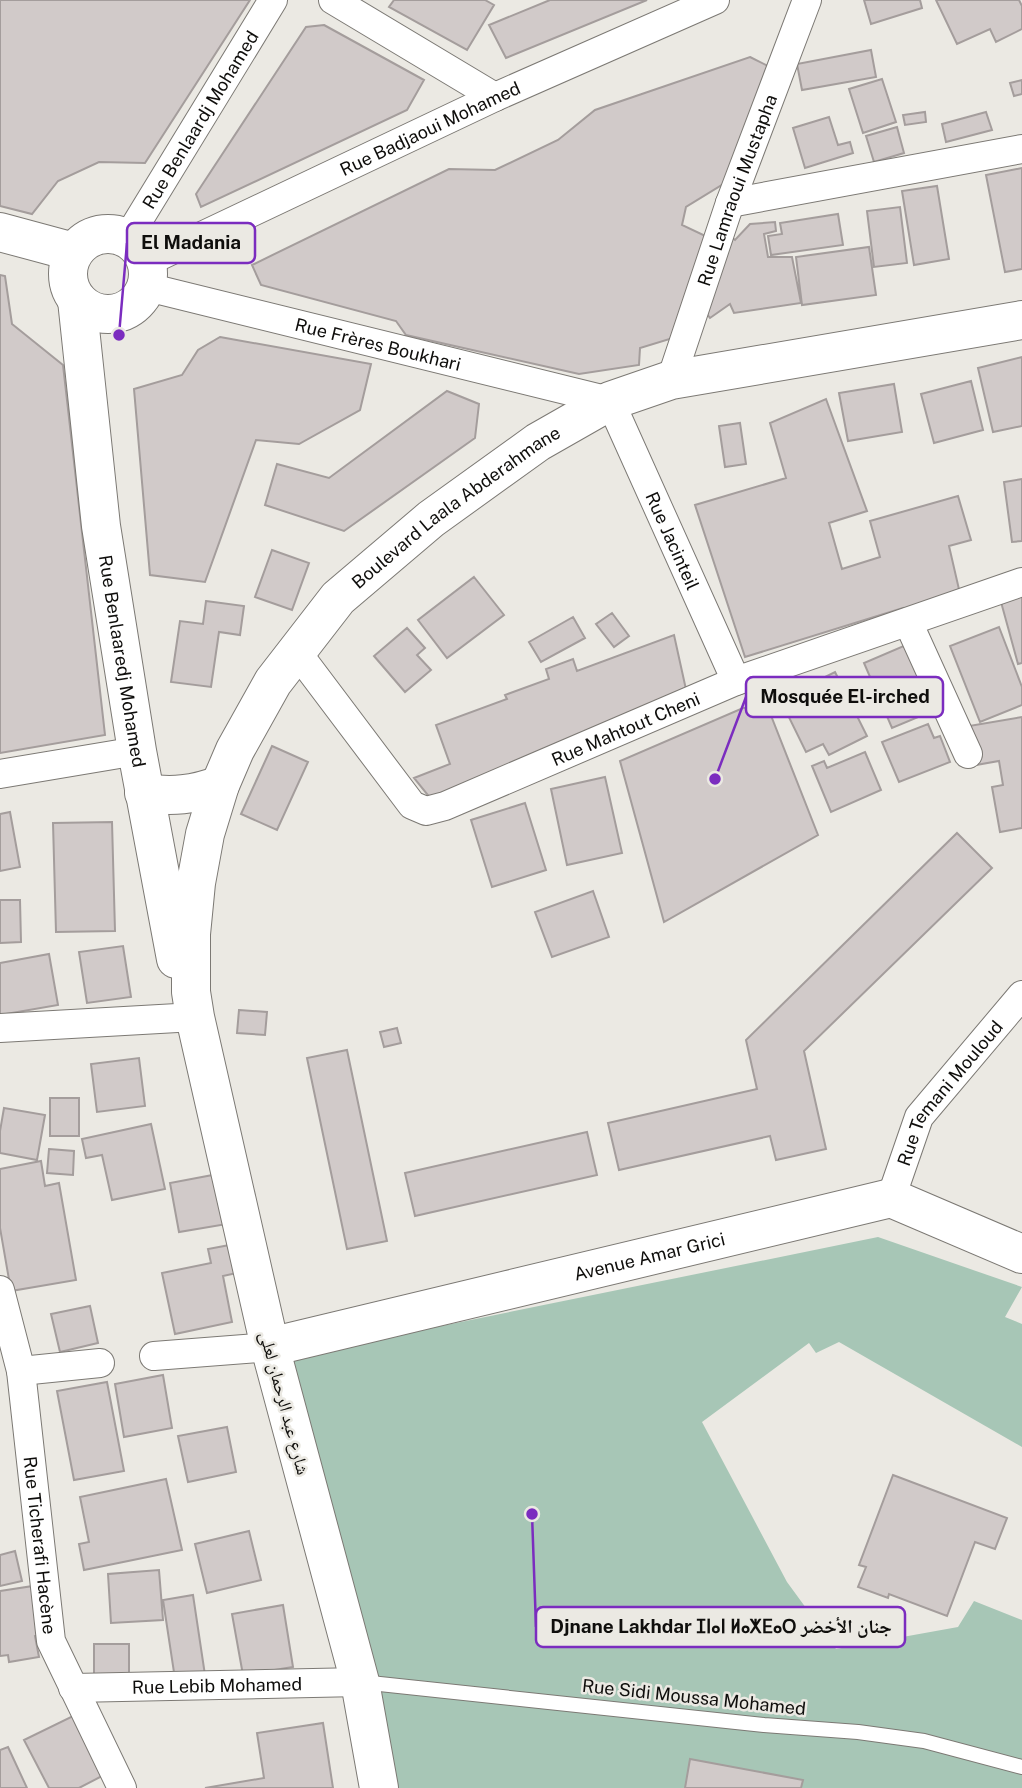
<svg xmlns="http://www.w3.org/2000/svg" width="1022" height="1788" viewBox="0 0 1022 1788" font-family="'Public Sans','Noto Naskh Arabic','Noto Sans Tifinagh',sans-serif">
  <rect width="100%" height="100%" fill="#ebe9e3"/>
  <path fill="#a7c6b6" d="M878 1237 1022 1287 1005 1317 1022 1324V1447L839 1342 816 1353 809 1343 702 1422 787 1582 836 1649 958 1627 974 1601 1022 1620V1788H367L284 1358Z"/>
  <path fill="#d1cac9" stroke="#a49d9c" stroke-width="2" d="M0 0H250L145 163 99 162 58 181 32 214 0 206Z
    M394 0H485L494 5 467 50 389 7Z
    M550 0H647L506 58 489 25Z
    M864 0H920L922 8 871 24Z
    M936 0H1019L1022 6V29L996 42 990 29 957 44Z
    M324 25 424 80 407 110 201 207 196 194 306 27Z
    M871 50 876 77 802 90 797 64Z
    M750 57 772 68 733 178 686 207 682 225 716 241 673 338 640 348 639 365 579 374 406 335 396 321 261 285 252 265 449 169 495 170 558 140 595 110Z
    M882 79 896 122 863 133 849 89Z
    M1022 80V94L1014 96 1010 83Z
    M925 112 926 122 905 125 903 115Z
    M986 112 992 130 946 142 942 124Z
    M829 117 838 145 850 142 853 153 805 168 793 128Z
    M897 127 904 153 874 162 866 136Z
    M1022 168V269L1005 272 986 175Z
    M937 186 949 259 914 265 902 191Z
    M900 207 907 263 874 267 867 211Z
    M838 214 843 245 771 255 768 236 782 234 780 223Z
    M775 222 776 231 764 234 768 257H792L801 303 734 313 730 304 710 318 700 305 727 234 735 240 750 224Z
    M869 247 876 295 802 305 796 257Z
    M0 275 5 276 12 324 63 365 105 735 0 753Z
    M220 337 371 364 360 410 299 444 256 440 205 582 150 575 134 389 182 375 198 350Z
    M1022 357V426L993 432 978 368Z
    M971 381 983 430 934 443 921 394Z
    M894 384 902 432 848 441 839 393Z
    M447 391 479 404 475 438 344 531 265 505 277 464 329 478Z
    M826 399 867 511 829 523 842 569 880 557 870 521 958 496 971 540 949 546 961 598 906 617 903 608 745 657 695 505 786 478 770 423Z
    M740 423 746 464 725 467 719 426Z
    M1022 479V541L1012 542 1004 482Z
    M272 550 309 563 292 610 255 597Z
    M474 577 504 615 447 658 418 620Z
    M1022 596V663L1018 664 1001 602Z
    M206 601 244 606 240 635 219 632 211 687 171 682 180 621 203 624Z
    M612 613 629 636 614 647 596 624Z
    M573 617 585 638 541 662 529 642Z
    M999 627 1022 687V705L980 722 950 646Z
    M407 628 425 648 417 655 431 670 405 692 374 656Z
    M674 635 687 694 431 799 414 778 450 764 436 725 507 699 505 695 549 679 546 669 573 659 577 671Z
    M906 645 935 710 892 728 864 663Z
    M835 672 867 736 829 755 823 744 806 752 780 699Z
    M743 708H768L818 835 664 922 620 761Z
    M1022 717V828L1000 832 992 787 1003 785 999 761 976 765 969 726Z
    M928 724 934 738 940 736 950 762 899 782 882 742Z
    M272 746 308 762 277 830 241 814Z
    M865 752 881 790 831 812 812 766 824 761 827 768Z
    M605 777 622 853 567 865 551 789Z
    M525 803 546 870 492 887 471 820Z
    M10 812 20 867 0 871V814Z
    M112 822 115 931 56 932 53 823Z
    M957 833 992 868 804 1051 826 1149 776 1160 770 1136 619 1170 608 1123 757 1089 746 1040Z
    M593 891 609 937 552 957 535 912Z
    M0 900H20L21 942 0 943Z
    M123 946 131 997 87 1003 79 952Z
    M49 954 58 1005 0 1015V963Z
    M239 1010 267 1012 265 1035 237 1033Z
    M397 1028 401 1043 384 1047 380 1032Z
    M347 1050 387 1241 347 1249 307 1058Z
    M139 1058 145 1106 97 1112 91 1064Z
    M50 1098H79V1136H50Z
    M4 1108 45 1115 37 1160 0 1153V1131Z
    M151 1124 165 1189 112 1200 102 1155 86 1158 82 1139Z
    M587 1132 597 1175 415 1216 405 1173Z
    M49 1149 74 1151 73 1175 47 1173Z
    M41 1161 45 1186 59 1183 76 1280 11 1291 0 1228V1169Z
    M218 1174 227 1224 179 1232 170 1183Z
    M235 1244 241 1272 223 1276 232 1322 175 1334 162 1273 211 1263 208 1249Z
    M90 1306 98 1343 60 1352 51 1314Z
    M163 1375 172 1428 124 1437 115 1384Z
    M107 1382 124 1471 74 1480 57 1391Z
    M227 1427 236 1472 188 1482 178 1436Z
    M893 1475 1007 1518 995 1549 975 1542 947 1616 889 1594 888 1598 858 1587 866 1567 859 1565Z
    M166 1479 182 1550 84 1570 79 1544 89 1542 80 1497Z
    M249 1531 261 1580 207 1593 195 1544Z
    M15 1551 22 1581 0 1586V1555Z
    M159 1570 163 1620 111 1623 108 1574Z
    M33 1586 41 1635 35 1636 39 1657 9 1662 8 1655 0 1656V1591Z
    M193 1595 205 1675 175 1679 163 1600Z
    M283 1605 293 1667 243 1675 232 1614Z
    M94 1644H129V1674H94Z
    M73 1716 104 1775 79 1788H49L24 1740Z
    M323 1723 333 1788H205L264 1778 257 1733Z
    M8 1747 27 1788H0V1750Z
    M690 1759 803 1780 801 1788H685Z"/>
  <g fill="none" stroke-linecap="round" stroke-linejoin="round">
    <g stroke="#7c7974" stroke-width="16">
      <path id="lane" d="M361 1682 764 1725 858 1732 924 1741 1022 1767"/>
    </g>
    <g stroke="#7c7974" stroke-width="30">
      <g id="street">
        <path d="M333 0 495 97"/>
        <path d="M730 203 1022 149"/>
        <path id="s1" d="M127 239 273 0"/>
        <path id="s2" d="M147 262 495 97 715 0"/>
        <path id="s3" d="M147 287 610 401 736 681"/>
        <path id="s4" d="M671 380 730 203 807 0"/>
        <path d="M908 622 968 754"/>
        <path id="s5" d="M296 651 412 805 426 811 445 806 736 681 1022 582"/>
        <path d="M0 774 137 751"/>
        <path d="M0 1028 195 1017"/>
        <path id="s6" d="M891 1198 919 1117 1022 995"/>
        <path id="s7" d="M0 1290 21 1371 51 1641 122 1788"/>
        <path d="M154 1356 270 1347"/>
        <path d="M21 1371 100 1363"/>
        <path id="s8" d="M73 1688 360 1682"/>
      </g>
    </g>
    <g stroke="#7c7974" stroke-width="40">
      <g id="secondary">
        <path d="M0 232 74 252"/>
        <circle cx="108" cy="274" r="40"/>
        <path id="s9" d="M77 300 101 526 137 751 176 959"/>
        <path d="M144 793C172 797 194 795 220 785"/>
        <path id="s10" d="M270 1347 891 1198 1022 1254"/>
        <path id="s11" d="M379 1788 360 1682 270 1347 195 1017 191 992V934L196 883 205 834 220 785 235 750 273 682 338 598 431 519 538 442 610 401 671 380 1022 320"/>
      </g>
    </g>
    <use href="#lane" stroke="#fff" stroke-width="14"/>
    <use href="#street" stroke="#fff" stroke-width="28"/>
    <use href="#secondary" stroke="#fff" stroke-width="38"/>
  </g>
  <g text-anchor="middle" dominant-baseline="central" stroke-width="5" stroke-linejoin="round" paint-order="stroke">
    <g font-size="18" fill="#0f0e0c" stroke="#ebe9e3">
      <text stroke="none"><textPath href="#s1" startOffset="140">Rue Benlaardj Mohamed</textPath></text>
      <text stroke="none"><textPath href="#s2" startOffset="313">Rue Badjaoui Mohamed</textPath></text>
      <text stroke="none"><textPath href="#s4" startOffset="201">Rue Lamraoui Mustapha</textPath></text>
      <text stroke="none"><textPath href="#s3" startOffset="238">Rue Frères Boukhari</textPath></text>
      <text stroke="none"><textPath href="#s11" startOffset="1400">Boulevard Laala Abderahmane</textPath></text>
      <text stroke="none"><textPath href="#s3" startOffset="630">Rue Jacinteil</textPath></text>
      <text stroke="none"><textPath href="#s9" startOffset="364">Rue Benlaaredj Mohamed</textPath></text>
      <text stroke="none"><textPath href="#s5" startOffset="424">Rue Mahtout Cheni</textPath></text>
      <text stroke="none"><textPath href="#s6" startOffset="122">Rue Temani Mouloud</textPath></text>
      <text stroke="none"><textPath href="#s10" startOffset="390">Avenue Amar Grici</textPath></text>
      <text transform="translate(285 1403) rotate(75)">شارع عبد الرحمان لعلى</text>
      <text stroke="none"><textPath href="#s7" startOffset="259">Rue Ticherafi Hacène</textPath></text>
      <text stroke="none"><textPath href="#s8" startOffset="144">Rue Lebib Mohamed</textPath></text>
      <text transform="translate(694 1697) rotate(6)">Rue Sidi Moussa Mohamed</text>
    </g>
  </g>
  <path fill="none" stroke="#7b2cbf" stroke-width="2.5" d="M119 335L127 243M715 779L746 697M532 1514L536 1627"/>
  <g fill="#7b2cbf" stroke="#ebe9e3" stroke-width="2.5">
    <circle cx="119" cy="335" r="7"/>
    <circle cx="715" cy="779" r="7"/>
    <circle cx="532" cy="1514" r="7"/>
  </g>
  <g fill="#ebe9e3" stroke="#7b2cbf" stroke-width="2.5">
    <rect x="127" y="223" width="128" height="40" rx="7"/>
    <rect x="746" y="677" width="197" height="40" rx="7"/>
    <rect x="536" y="1607" width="369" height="40" rx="7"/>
  </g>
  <g font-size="19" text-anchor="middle" font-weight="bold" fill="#0f0e0c">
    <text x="191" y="249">El Madania</text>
    <text x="845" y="703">Mosquée El-irched</text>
    <text x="721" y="1633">Djnane Lakhdar ⵊⵏⴰⵏ ⵍⴰⵅⴹⴰⵔ جنان الأخضر</text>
  </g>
</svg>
